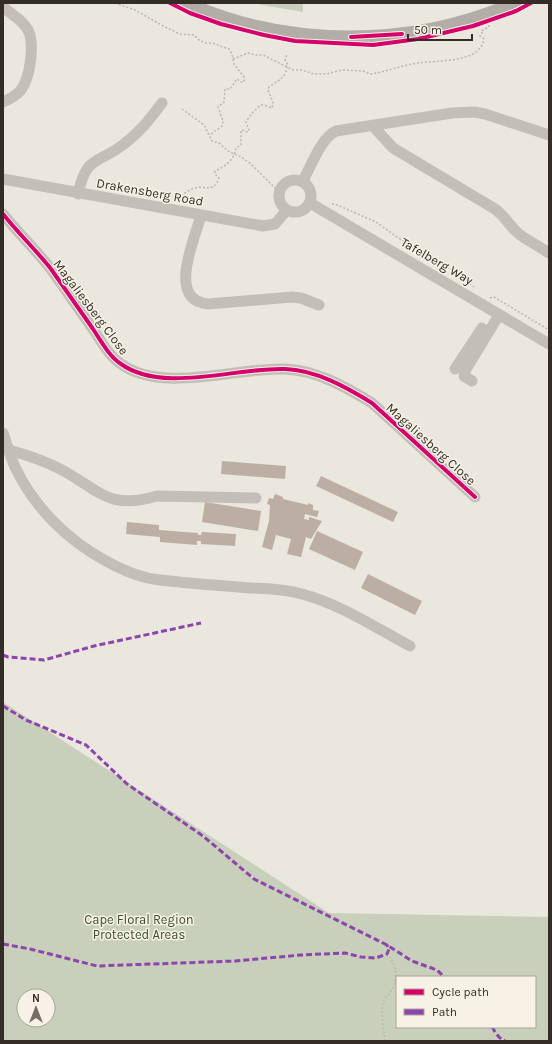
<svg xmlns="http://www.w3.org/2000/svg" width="552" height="1044" viewBox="0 0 552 1044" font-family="Karla,sans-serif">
  <rect width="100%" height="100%" fill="#eae7df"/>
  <path fill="#c8cfba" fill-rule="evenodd" d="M251 3H303V12Z
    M3 702 329 913 549 917V1041H3ZM397 977H535V1027H397ZM24 996H48V1020H24Z"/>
  <path fill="#bcaea2" d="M222 461 286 466 285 479 221 474Z
    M321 476 398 512 393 522 316 486Z
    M275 494 283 497V499L308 505V503L313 505V510L319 511 317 517 305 514 304 519 309 520V517L322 521 311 539 306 537 301 557 287 554 291 539 276 535 272 550 262 547 269 521 270 505 267 504 269 498 273 499Z
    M205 502 261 511 258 531 202 522Z
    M127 522 159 525V530L198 533V535H201L202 532 236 534 235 546 201 544V541H197V545L160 542V537L126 534Z
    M317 531 363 552 355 570 309 549Z
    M368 574 422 601 415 615 361 588Z"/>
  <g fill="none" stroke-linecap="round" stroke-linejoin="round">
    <path stroke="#bcb7b0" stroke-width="1.5" stroke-dasharray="2 2" stroke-linecap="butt" d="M115 3 135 10 165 27 180 34 194 35 199 40 205 43H212L229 49 232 54 234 64 244 77V82H241L237 79 230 89H225L224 102 218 107 223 121 222 126 210 135
      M233 59 248 53 255 55H263L293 70H302L314 74H326L342 70 363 71 370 74C386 72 402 65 418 63 436 60 480 64 484 39L480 36 482 33 481 31 489 27V25
      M182 109 204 125 212 141 219 143 228 151 241 157 251 164 279 192
      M175 201C180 196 187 191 194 188 205 185 213 194 219 178L215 174V171C226 166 234 160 236 148L241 145V130L248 132 249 130 246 122C249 117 256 107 262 105 265 105 269 107 272 108L273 103 268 90 269 87C280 79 287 78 287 63L285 60 287 54
      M332 204H335L376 222 397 237 450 268 474 287
      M490 298 494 297 549 330
      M386 1041C383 1034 381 1011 383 1004 384 997 388 996 391 991 399 980 396 962 387 954"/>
    <path stroke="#c3bfb8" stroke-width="11" d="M3 7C11 14 23 20 28 30 35 44 30 78 21 90 16 96 10 99 3 102
      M373 126 393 148 495 209C506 217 509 226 519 234 528 241 539 246 549 253
      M3 179 263 226 275 224 287 210
      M279 196a16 16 0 1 1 32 0a16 16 0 1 1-32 0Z
      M303 181C311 166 321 138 336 131L452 113 474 112 485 114 549 135
      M78 194C87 154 97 165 124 144 139 133 150 119 162 103
      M310 203 549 344
      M3 214C18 233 36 250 51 269 65 289 79 309 93 329 101 341 109 356 121 364 163 394 236 367 285 369 316 370 346 387 372 403L475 497
      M201 215C195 239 166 300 208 304L292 297 301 298 319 305
      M455 369 482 328
      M472 381 464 376 465 371 499 315
      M3 433C7 444 10 456 15 467 34 507 67 540 106 561 122 570 141 578 160 580 186 583 212 585 238 587 258 589 279 588 298 593 339 603 374 627 410 646
      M9 450C27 455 46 461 64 471 101 492 110 510 157 496L256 498"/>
    <path stroke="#b2ada7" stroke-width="14" d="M185 3C288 49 412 49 516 3"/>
    <path stroke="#8e44ad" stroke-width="3" stroke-dasharray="6 3" stroke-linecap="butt" d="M3 655 8 657 44 660 94 646 201 623
      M3 706 26 720 86 745 127 784 203 836 254 879 387 945 412 961 437 970 444 977
      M3 944 30 949 97 966 235 961 301 955 345 953 361 957 376 958 387 954 389 949 387 945
      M492 1027C495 1032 499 1039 505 1041"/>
    <g stroke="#f7f2e5" stroke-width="6">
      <path id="cycleway" d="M170 3 190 13 221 24 264 35 295 41 373 45 418 39 473 26 516 11 531 3
        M351 37 402 34
        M3 214C18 233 36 250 51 269 65 289 79 309 93 329 101 341 109 356 121 364 163 394 236 367 285 369 316 370 346 387 372 403L475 497"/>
    </g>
    <use href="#cycleway" stroke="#d6006c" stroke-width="4"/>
  </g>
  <g text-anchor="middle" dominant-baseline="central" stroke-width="3" stroke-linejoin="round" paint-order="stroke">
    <g font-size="13" fill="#332c27" stroke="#f7f2e5">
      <text transform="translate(150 192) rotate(10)">Drakensberg Road</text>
      <text transform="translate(437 261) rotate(30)">Tafelberg Way</text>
      <text transform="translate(91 307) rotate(53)">Magaliesberg Close</text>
      <text transform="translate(431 444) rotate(42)">Magaliesberg Close</text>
    </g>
    <g font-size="13" fill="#3d4f2d" stroke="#f7f2e5">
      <text x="139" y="919">Cape Floral Region<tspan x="139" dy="15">Protected Areas</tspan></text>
    </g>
  </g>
  <rect width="552" height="1044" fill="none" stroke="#332c27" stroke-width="8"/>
  <rect x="396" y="976" width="140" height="52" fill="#f7f2e5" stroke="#a9a399"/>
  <rect x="404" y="989" width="20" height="6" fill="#d6006c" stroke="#a9a399"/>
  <text x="432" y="996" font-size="12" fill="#332c27">Cycle path</text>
  <rect x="404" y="1009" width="20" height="6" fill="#8e44ad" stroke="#a9a399"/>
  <text x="432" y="1016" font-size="12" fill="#332c27">Path</text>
  <g transform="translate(36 1008)"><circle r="19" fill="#f7f2e5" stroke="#a9a399"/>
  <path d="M0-3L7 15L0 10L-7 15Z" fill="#736d67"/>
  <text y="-6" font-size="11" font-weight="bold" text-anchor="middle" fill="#332c27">N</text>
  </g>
  <path d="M408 34v6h64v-6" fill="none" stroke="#332c27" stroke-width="2"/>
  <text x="414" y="34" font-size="12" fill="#332c27" stroke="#f7f2e5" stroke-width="3" paint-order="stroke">50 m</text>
</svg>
